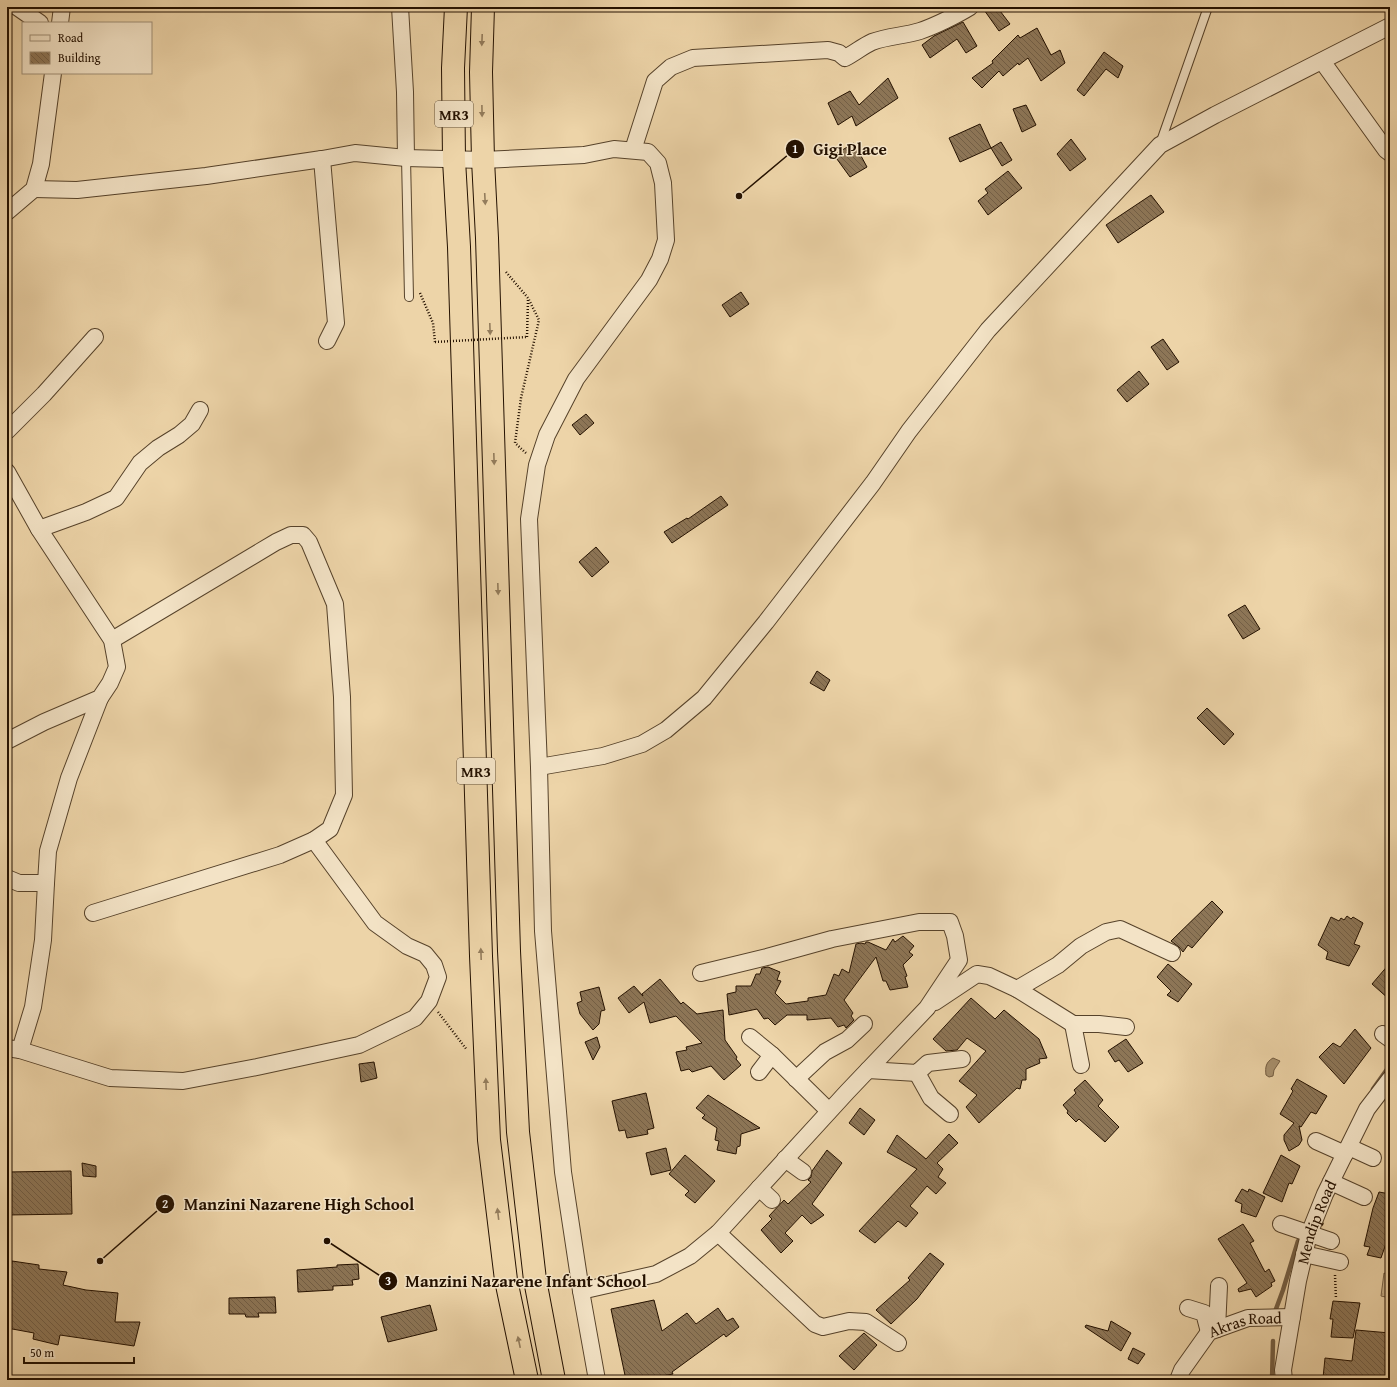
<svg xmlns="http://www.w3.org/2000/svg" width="1397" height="1387" viewBox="0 0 1397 1387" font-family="'Gentium Book Plus',serif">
  <defs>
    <pattern id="park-dots" width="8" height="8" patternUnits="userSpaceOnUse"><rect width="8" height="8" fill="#cbb38b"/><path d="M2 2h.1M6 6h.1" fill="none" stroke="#ae9976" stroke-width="1.8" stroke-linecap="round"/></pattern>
    <pattern id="building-back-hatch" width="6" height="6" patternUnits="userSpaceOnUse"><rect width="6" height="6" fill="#8d7657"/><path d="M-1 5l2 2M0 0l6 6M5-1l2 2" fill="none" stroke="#735f46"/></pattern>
  </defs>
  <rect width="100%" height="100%" fill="#edd4a8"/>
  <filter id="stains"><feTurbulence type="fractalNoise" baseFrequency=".005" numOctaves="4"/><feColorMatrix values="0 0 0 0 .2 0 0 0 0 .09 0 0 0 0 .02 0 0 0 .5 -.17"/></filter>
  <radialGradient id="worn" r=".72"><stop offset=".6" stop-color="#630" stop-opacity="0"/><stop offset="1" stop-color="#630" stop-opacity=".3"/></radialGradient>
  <path fill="url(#park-dots)" stroke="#786246" d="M1384 1273 1390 1276V1298L1381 1296Z"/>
  <path fill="#a9926f" stroke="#745e43" d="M1273 1058 1280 1061 1274 1070 1273 1076 1269 1077 1266 1075C1265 1067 1266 1062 1273 1058Z"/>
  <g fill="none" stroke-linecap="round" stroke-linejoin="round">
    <path stroke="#745e43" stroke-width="4.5" d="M1373 1089 1390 1065
      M1276 1309 1283 1290 1298 1241
      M1272 1380 1273 1341"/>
  </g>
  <path fill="url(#building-back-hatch)" stroke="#241100" d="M982 7H997L1010 24 999 31Z
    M963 22 977 46 966 53 957 39 930 58 922 45 934 36Z
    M1037 28 1051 55 1060 50 1065 63 1041 81 1028 58 1019 65 1018 63 1003 76 999 71 982 88 972 78 993 63 992 61 1018 35 1020 38Z
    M1104 52 1123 66 1118 78 1106 69 1084 96 1077 90Z
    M888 78 898 98 856 126 852 116 838 125 828 103 850 91 859 105Z
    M1026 105 1036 125 1022 132 1013 109Z
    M980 124 991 148 960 162 949 138Z
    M1071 139 1086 159 1070 171 1057 154Z
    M1001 142 1012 160 1002 166 991 148Z
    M854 143 867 167 850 177 834 155Z
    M1008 171 1022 188 988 215 978 201 988 193 985 189Z
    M1151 195 1164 212 1118 243 1106 225Z
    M741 292 749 304 730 317 722 305Z
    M1163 339 1179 362 1167 370 1151 347Z
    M1139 371 1149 384 1127 402 1117 390Z
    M586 414 594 423 580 435 572 425Z
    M721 496 728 505 672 543 664 532 687 518 688 519Z
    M596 547 609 562 592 577 579 562Z
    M1245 605 1260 629 1243 639 1228 615Z
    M817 671 830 680 824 691 810 683Z
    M1207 708 1234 734 1224 745 1197 718Z
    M1212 901 1223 912 1192 948 1188 945 1183 952 1179 947 1171 941Z
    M1347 916 1351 919 1353 917 1363 923 1354 944 1360 946 1349 966 1326 959 1328 952 1318 945 1331 917 1339 921 1341 918 1344 920Z
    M903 936 914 946 909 952 913 955 903 965 907 976 905 977 908 987 890 990 886 981H883L876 957 844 1000 853 1013 851 1016 854 1020 846 1028 844 1025 838 1027 831 1018 807 1020V1015H787L775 1025 768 1018 764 1019 757 1009 729 1015 727 994 736 992V986H751L756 974H760L762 968 768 967 780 972 777 980 781 981 775 993 786 1004 808 1001V998L826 995 834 974 839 976 842 969 849 973 856 944 861 943 865 944 866 942H868L886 950 893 939 895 942Z
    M1390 963V1000L1372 984Z
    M1168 964 1192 984 1178 1002 1167 995 1171 991 1157 977Z
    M660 979 681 1004 683 1002 697 1014 723 1010 725 1040 737 1057 736 1059 741 1065 724 1080 711 1066 692 1072 689 1069 681 1071 676 1052 687 1050 686 1047 702 1043 676 1016 650 1023 644 1002 629 1013 618 998 634 986 643 996 642 994Z
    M599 987 605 1010 601 1011 599 1024 593 1030 580 1014 577 1003 582 1001 580 992Z
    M971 998 995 1019 1004 1010 1039 1039 1047 1058 1039 1059 1040 1063 1026 1069V1080H1022L1020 1089 1017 1088 979 1123 966 1107 977 1095 959 1081 986 1051 967 1038 957 1050 946 1051 933 1039Z
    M1355 1029 1371 1048 1344 1084 1319 1057 1333 1043 1340 1047Z
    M597 1037 600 1047 593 1060 585 1042Z
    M1126 1039 1143 1063 1128 1072 1119 1060 1115 1062 1108 1051Z
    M374 1062 377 1078 361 1082 359 1064Z
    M1297 1079 1327 1096 1316 1114 1311 1112 1301 1127 1299 1126 1302 1140 1299 1145 1289 1151 1284 1140V1135L1294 1123 1280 1114 1293 1091 1291 1089Z
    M1085 1080 1103 1100 1098 1106 1119 1127 1105 1142 1079 1119 1076 1122 1067 1113 1068 1111 1063 1105 1076 1093 1074 1090Z
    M646 1093 654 1128 647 1130 648 1134 627 1138 625 1130 619 1131 612 1101Z
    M708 1095 760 1128 741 1134 740 1146 737 1147 736 1154 717 1150 719 1141 715 1140 717 1128 702 1118 705 1115 696 1108Z
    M860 1108 875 1120 864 1135 849 1123Z
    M949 1134 958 1143 937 1163 943 1169 938 1177 946 1183 936 1194 927 1186 910 1206 918 1213 906 1227 898 1221 875 1243 859 1231 917 1169 887 1152 897 1135 926 1159Z
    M666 1148 671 1170 651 1175 646 1153Z
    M827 1150 842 1163 812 1204 824 1215 811 1224 802 1215 785 1233 793 1241 781 1253 761 1230 772 1219 769 1216 784 1200 788 1204 811 1182 808 1180 811 1177 812 1171Z
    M685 1155 715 1181 695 1203 685 1195 689 1191 669 1174Z
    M1281 1155 1300 1166 1292 1184 1289 1183 1282 1202 1263 1193Z
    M82 1163 96 1166V1177L83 1176Z
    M71 1171 72 1214 7 1215V1172Z
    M1242 1189 1248 1192 1249 1189 1265 1197 1256 1217 1241 1212 1242 1204 1235 1201Z
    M1379 1192 1390 1194V1232L1381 1258 1367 1255 1370 1247 1364 1246 1373 1208Z
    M1243 1224 1254 1241 1250 1243 1265 1272 1269 1269 1275 1281 1271 1283 1272 1286 1256 1297 1251 1289 1239 1292 1238 1289 1247 1283 1218 1239Z
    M930 1253 944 1264 917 1299 891 1324 876 1310 910 1280 908 1278Z
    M12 1261 39 1265V1269L67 1272 63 1285 86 1290 118 1293 115 1322H140L134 1346 60 1335 58 1345 33 1339 34 1333 7 1328V1306Z
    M358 1264 359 1279 352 1280 353 1285 333 1286V1290L298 1292 297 1270 337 1267V1265Z
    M275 1297 276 1313H258L259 1317H246L245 1314H229V1298Z
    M654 1300 662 1331 687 1313 696 1324 718 1308 727 1321 733 1318 739 1327 726 1337 724 1334 672 1372 673 1374 641 1380H626L611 1309Z
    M1333 1301 1360 1303 1353 1338 1331 1337 1333 1319H1330Z
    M430 1305 437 1330 388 1342 381 1317Z
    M1111 1321 1131 1333 1121 1351 1085 1327 1086 1325 1108 1331Z
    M1356 1330 1390 1333V1380H1336L1323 1378 1325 1358 1352 1361Z
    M864 1333 877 1345 854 1370 839 1356Z
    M1133 1348 1145 1354 1138 1364 1128 1359Z"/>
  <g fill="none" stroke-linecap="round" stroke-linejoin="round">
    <g stroke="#56422a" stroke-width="10">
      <path id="lane" d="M1160 144 1208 7
        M406 158 409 297"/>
    </g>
    <g stroke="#56422a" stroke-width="18">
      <g id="street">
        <path d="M17 7 40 23"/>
        <path d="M400 7 405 92 406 158"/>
        <path d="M60 23 62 7"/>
        <path d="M1322 61 1386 150 1390 153"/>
        <path d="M633 150 655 81 671 67 693 58 828 50 839 53 845 58C855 53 863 46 872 42 888 36 904 36 920 31 935 26 957 15 970 7"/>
        <path d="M322 159 336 323 327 341"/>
        <path d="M34 189 77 190 206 176 322 159 355 153 406 158 483 160 584 155 614 149 648 152 658 163 663 183 666 240 660 259 649 280 576 379 547 435 537 465 529 519 539 767 543 931 563 1172 581 1291 597 1380"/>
        <path d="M7 212 34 189 41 164 53 73"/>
        <path d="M7 431 44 394 95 337"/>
        <path d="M7 472 39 529 112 640 117 667 110 683 100 698 44 722 7 741"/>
        <path d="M39 529 86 512 116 498 140 463 158 448 179 435 192 424 200 410"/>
        <path d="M539 767 603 756 642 744 666 730 704 698 766 622 873 483 909 431 988 330 1160 145 1215 115 1390 26"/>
        <path d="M7 878 19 883H46L43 940 33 1007 20 1050"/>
        <path d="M46 883 48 851 69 778 100 698"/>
        <path d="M93 913 280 855 314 840 330 829 344 795 342 697 335 604 309 542 303 535H291L276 542 112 640"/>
        <path d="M1017 989 1073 1024H1099L1126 1027"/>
        <path d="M935 1002 977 974 989 976 1017 989 1058 965 1081 946 1106 932 1120 929 1172 953"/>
        <path d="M1073 1024 1081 1065"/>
        <path d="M1383 1034 1390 1039"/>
        <path d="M750 1037 772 1055 829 1111"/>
        <path d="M7 1048 20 1050 110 1078 183 1081 257 1067 359 1045 415 1018 429 1001 438 977 434 965 425 954 407 946 375 923 314 840"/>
        <path d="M868 1070 917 1073 928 1063 962 1059"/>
        <path d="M759 1072 772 1055"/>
        <path d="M917 1073 931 1098 950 1114"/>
        <path d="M796 1079 825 1052 847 1040 864 1024"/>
        <path d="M1316 1141 1345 1154"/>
        <path d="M1349 1147 1373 1158"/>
        <path d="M785 1159 803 1172"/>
        <path d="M1331 1182 1364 1197"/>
        <path d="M759 1188 772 1200"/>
        <path d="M1281 1224 1331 1241"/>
        <path d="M718 1233 815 1324 823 1327 849 1321 866 1322 898 1343"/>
        <path d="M1304 1254 1340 1262"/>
        <path d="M581 1291 656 1274 690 1256 718 1233 847 1092 927 1008 959 960 955 936 950 922H919L832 939 767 957 701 973"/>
        <path d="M1188 1308 1204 1313 1209 1332"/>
        <path d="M1217 1329 1219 1286"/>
        <path id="s1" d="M1178 1380 1182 1370 1209 1332 1248 1318 1292 1317"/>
        <path id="s2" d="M1284 1380 1283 1370 1298 1281 1309 1234 1325 1194 1367 1109 1390 1079"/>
      </g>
    </g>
    <g stroke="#241100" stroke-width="24">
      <path id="highway" d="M456 7 453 68 454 160 459 247 481 956 489 1140 506 1280 527 1380
        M483 7 481 72 483 160 487 238 509 951 518 1132 535 1280 554 1380"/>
    </g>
    <path stroke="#241100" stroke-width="2.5" stroke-dasharray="1 2" stroke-linecap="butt" d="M506 272 528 298 539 320 521 398 515 443 526 453
      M420 293 433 323 435 342
      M527 337 528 300
      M438 1012 467 1050
      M1335 1275 1336 1299"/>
    <use href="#lane" stroke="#f3e3c6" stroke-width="8"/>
    <use href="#street" stroke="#f3e3c6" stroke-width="16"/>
    <use href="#highway" stroke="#edd4a8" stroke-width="22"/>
    <path stroke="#241100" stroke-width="2.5" stroke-dasharray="1 2" stroke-linecap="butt" d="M435 342 527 337"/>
  </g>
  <defs><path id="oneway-solid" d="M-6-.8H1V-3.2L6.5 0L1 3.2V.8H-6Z"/></defs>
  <g fill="#937c5c">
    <use href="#oneway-solid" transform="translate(482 40) rotate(92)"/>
    <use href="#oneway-solid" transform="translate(482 111) rotate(89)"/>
    <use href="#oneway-solid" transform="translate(485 199) rotate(87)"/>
    <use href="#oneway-solid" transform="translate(490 329) rotate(88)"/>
    <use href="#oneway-solid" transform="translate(494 459) rotate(88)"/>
    <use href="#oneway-solid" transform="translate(498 589) rotate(88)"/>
    <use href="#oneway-solid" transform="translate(481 954) rotate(-92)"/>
    <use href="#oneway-solid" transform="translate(486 1084) rotate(-92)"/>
    <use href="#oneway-solid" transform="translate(498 1214) rotate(-97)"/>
    <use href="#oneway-solid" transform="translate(519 1342) rotate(-102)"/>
  </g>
  <g text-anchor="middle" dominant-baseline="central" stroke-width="3" stroke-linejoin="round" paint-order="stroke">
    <g fill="#f3e3c6" stroke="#62503b" stroke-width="1">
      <rect x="435" y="101" width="38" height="26" rx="3"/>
      <rect x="457" y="758" width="38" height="26" rx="3"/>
    </g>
    <g font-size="15" font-weight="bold" fill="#241100">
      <text x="454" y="114">MR3</text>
      <text x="476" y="771">MR3</text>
    </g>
    <g font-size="16" fill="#241100" stroke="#f3e3c6">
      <text stroke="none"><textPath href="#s2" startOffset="162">Mendip Road</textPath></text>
      <text stroke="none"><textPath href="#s1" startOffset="95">Akras Road</textPath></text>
    </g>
  </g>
  <path fill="none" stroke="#241100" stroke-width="1.5" d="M739 196L795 149M100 1261L165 1204M327 1241L388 1281"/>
  <g fill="#241100" stroke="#f3e3c6" stroke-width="1.5">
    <circle cx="739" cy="196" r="4"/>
    <circle cx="100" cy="1261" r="4"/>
    <circle cx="327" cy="1241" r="4"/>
    <circle cx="795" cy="149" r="10"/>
    <circle cx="165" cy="1204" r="10"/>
    <circle cx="388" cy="1281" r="10"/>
  </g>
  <g font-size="12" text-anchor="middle" font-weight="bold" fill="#fff">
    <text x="795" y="153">1</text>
    <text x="165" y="1208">2</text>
    <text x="388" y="1285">3</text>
  </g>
  <g font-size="17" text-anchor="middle" font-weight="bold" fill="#241100" stroke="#f3e3c6" stroke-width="3" stroke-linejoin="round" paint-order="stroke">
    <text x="850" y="155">Gigi Place</text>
    <text x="299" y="1210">Manzini Nazarene High School</text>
    <text x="526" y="1287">Manzini Nazarene Infant School</text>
  </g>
  <rect width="1397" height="1387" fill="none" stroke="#edd4a8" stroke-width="24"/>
  <rect x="8" y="8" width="1381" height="1371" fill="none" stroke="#241100" stroke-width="2"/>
  <rect x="12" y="12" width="1373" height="1363" fill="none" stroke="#241100"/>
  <rect x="22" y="22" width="130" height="52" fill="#f3e3c6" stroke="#a08f77"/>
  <rect x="30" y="35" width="20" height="6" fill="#f3e3c6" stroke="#a08f77"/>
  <text x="58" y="42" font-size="12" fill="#241100">Road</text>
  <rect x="30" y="52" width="20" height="12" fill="url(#building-back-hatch)" stroke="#a08f77"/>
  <text x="58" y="62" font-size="12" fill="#241100">Building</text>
  <path d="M24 1357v6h110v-6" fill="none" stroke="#241100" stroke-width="2"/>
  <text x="30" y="1357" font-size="12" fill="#241100" stroke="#f3e3c6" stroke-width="3" paint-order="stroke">50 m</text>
  <rect width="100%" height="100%" filter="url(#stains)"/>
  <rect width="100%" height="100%" fill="url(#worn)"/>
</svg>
